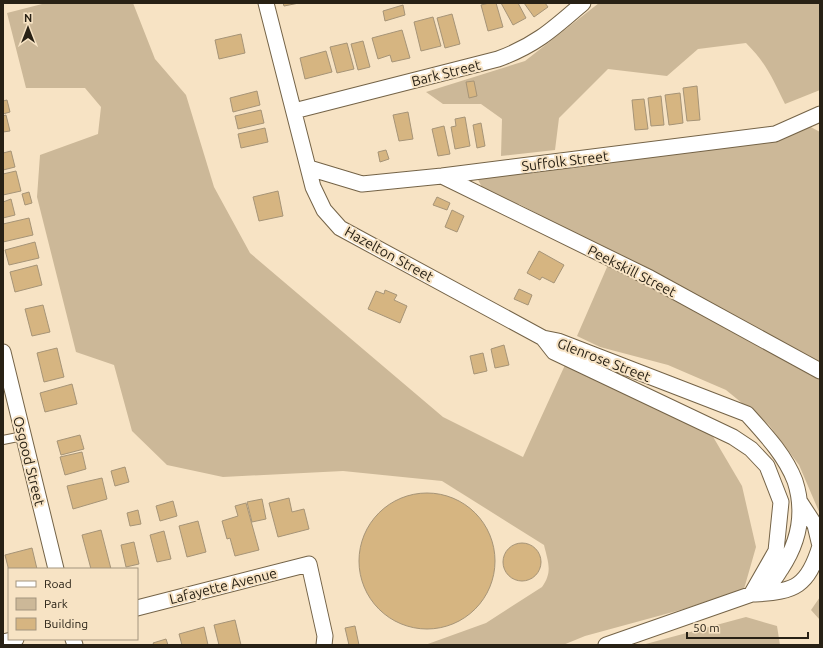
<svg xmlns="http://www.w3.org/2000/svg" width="823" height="648" viewBox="0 0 823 648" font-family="Ubuntu,sans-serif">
  <rect width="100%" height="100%" fill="#f7e3c4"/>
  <path fill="#ccb898" d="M46 3H133L155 59 186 95 214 187 250 253 443 417 523 457 565 365 712 435 742 486 756 547 744 589 684 609 585 636 563 645H425L486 623 542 587C553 572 548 562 544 545L442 481 343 471 223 477 167 465 132 431 114 365 76 352 37 197 40 155 98 134 101 107 85 88H26L7 13Z
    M599 3H820V90L785 104C772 78 767 64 746 43L698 49 667 76 608 69 559 118 555 150 501 156 502 119 481 104H443L426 92 525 61Z
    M807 125 820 132V514L799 465 769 425 726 390 668 365 600 347 577 336 611 258 541 221 538 214 519 204 511 205 484 191 476 176Z
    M820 597V620L811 610Z
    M746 617 777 626 780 645H642Z"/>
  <path fill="#d6b581" stroke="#a69477" d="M283 3H299L284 6Z
    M489 3H496L503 27 488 31 481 5Z
    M501 3H518L526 18 513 25Z
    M524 3H545L548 7 534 17Z
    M403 5 405 15 385 21 383 11Z
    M452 14 460 44 445 48 437 18Z
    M433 17 441 46 421 51 414 22Z
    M402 30 410 58 392 62 390 55 378 59 372 38Z
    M241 34 245 53 219 59 215 40Z
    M363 41 370 67 358 70 351 44Z
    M347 43 354 69 337 73 330 47Z
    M326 51 332 72 305 79 300 58Z
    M474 81 477 96 469 98 466 82Z
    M697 86 700 120 687 121 683 88Z
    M257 91 260 105 233 112 230 98Z
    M680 93 683 123 669 125 665 95Z
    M661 96 664 125 651 126 648 98Z
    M644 99 648 129 635 130 632 100Z
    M7 100 10 112 3 114V101Z
    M261 110 264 123 238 129 235 116Z
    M408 112 413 139 399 141 393 115Z
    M6 115 10 131 3 132V116Z
    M465 117 470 146 455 149 451 127 456 126 455 119Z
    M481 123 485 146 477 148 473 125Z
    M444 126 450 154 438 156 432 129Z
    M265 128 268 142 241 148 238 134Z
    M386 150 389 159 380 162 378 152Z
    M11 151 15 167 3 170V153Z
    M16 171 21 191 3 195V174Z
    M278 191 283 216 259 221 253 197Z
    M29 192 32 203 25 205 22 194Z
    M437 197 450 203 447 210 433 205Z
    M11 199 15 215 3 218V202Z
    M452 210 464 216 457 232 445 227Z
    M29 218 33 235 3 242V224Z
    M35 242 39 258 9 265 5 250Z
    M539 251 564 265 554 283 542 277 540 280 527 273Z
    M37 265 42 285 15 292 10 272Z
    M519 289 532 295 528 305 514 299Z
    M385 290 397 295 394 300 407 306 400 323 368 309 376 291 384 294Z
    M43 305 50 332 32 336 25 309Z
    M504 345 509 365 495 368 491 349Z
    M57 348 64 377 44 382 37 353Z
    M483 353 487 371 474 374 470 356Z
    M72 384 77 404 45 412 40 393Z
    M80 435 84 449 61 455 57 441Z
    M82 452 86 469 65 475 60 457Z
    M125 467 129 482 115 486 111 471Z
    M102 478 107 499 73 509 67 486Z
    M359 561a68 68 0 1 1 136 0a68 68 0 1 1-136 0Z
    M289 498 292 512 304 509 309 529 278 537 269 503Z
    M262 499 266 519 252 522 247 502Z
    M173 501 177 516 160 521 156 506Z
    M246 503 259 550 235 556 230 538 227 539 222 521 238 516 235 506Z
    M138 510 141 524 130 526 127 513Z
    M198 521 206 552 187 557 179 526Z
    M101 530 111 569H91L82 535Z
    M164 531 171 559 157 562 150 535Z
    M134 542 139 564 126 567 121 545Z
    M503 562a19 19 0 1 1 38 0a19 19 0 1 1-38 0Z
    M32 548 37 569H9V571L5 555Z
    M235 620 241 645H219L214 625Z
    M355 626 359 645H349L345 628Z
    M204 627 208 645H182L179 634Z
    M166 639 168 645H154L153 643Z"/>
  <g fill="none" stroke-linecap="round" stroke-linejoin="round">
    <g stroke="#746347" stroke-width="10">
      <path id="lane" d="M3 440 23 436"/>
    </g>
    <g stroke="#746347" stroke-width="17">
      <path id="street" d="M266 3 313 187 324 210 340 228 543 338 558 341 747 414C765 434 785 455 795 481 805 512 799 542 781 569 778 573 776 578 772 581 767 587 758 590 752 594L606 645
        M294 111 498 59C536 45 553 29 583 3
        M309 168 362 184 442 176 775 134 820 114
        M442 176 650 278 820 371
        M543 338 554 352 733 437 751 449 767 466 781 502 776 551 752 593
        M3 352 56 569
        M800 502 815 525 820 546
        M755 594C795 592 808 586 820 546
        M137 608 309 564 325 636 324 645
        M73 639 75 645
        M3 642 16 639"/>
    </g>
    <use href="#lane" stroke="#fff" stroke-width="8"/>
    <use href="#street" stroke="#fff" stroke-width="15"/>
  </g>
  <g text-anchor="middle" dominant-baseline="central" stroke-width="4" stroke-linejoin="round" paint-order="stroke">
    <g font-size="14" fill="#282115" stroke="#f7e3c4">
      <text transform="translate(446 73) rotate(-14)">Bark Street</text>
      <text transform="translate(565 161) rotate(-7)">Suffolk Street</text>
      <text transform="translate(389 254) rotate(29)">Hazelton Street</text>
      <text transform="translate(632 271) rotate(27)">Peekskill Street</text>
      <text transform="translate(604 360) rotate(21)">Glenrose Street</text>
      <text transform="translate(29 461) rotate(76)">Osgood Street</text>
      <text transform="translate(223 586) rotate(-14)">Lafayette Avenue</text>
    </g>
  </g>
  <rect width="823" height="648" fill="none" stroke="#282115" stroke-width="8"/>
  <rect x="8" y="568" width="130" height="72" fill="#f7e3c4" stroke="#a4957e"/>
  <rect x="16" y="581" width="20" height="6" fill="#ffffff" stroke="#a4957e"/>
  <text x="44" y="588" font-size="12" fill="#282115">Road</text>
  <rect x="16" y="598" width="20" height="12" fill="#ccb898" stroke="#a4957e"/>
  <text x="44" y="608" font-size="12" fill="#282115">Park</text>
  <rect x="16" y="618" width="20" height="12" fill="#d6b581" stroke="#a4957e"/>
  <text x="44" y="628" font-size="12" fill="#282115">Building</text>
  <g transform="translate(28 28)" stroke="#f7e3c4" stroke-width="3" paint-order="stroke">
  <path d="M0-3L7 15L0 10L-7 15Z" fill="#282115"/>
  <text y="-6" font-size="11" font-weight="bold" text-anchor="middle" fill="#282115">N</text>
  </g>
  <path d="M687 632v6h121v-6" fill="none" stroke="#282115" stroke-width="2"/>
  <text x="693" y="632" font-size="12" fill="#282115" stroke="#f7e3c4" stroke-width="3" paint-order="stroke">50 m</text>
</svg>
